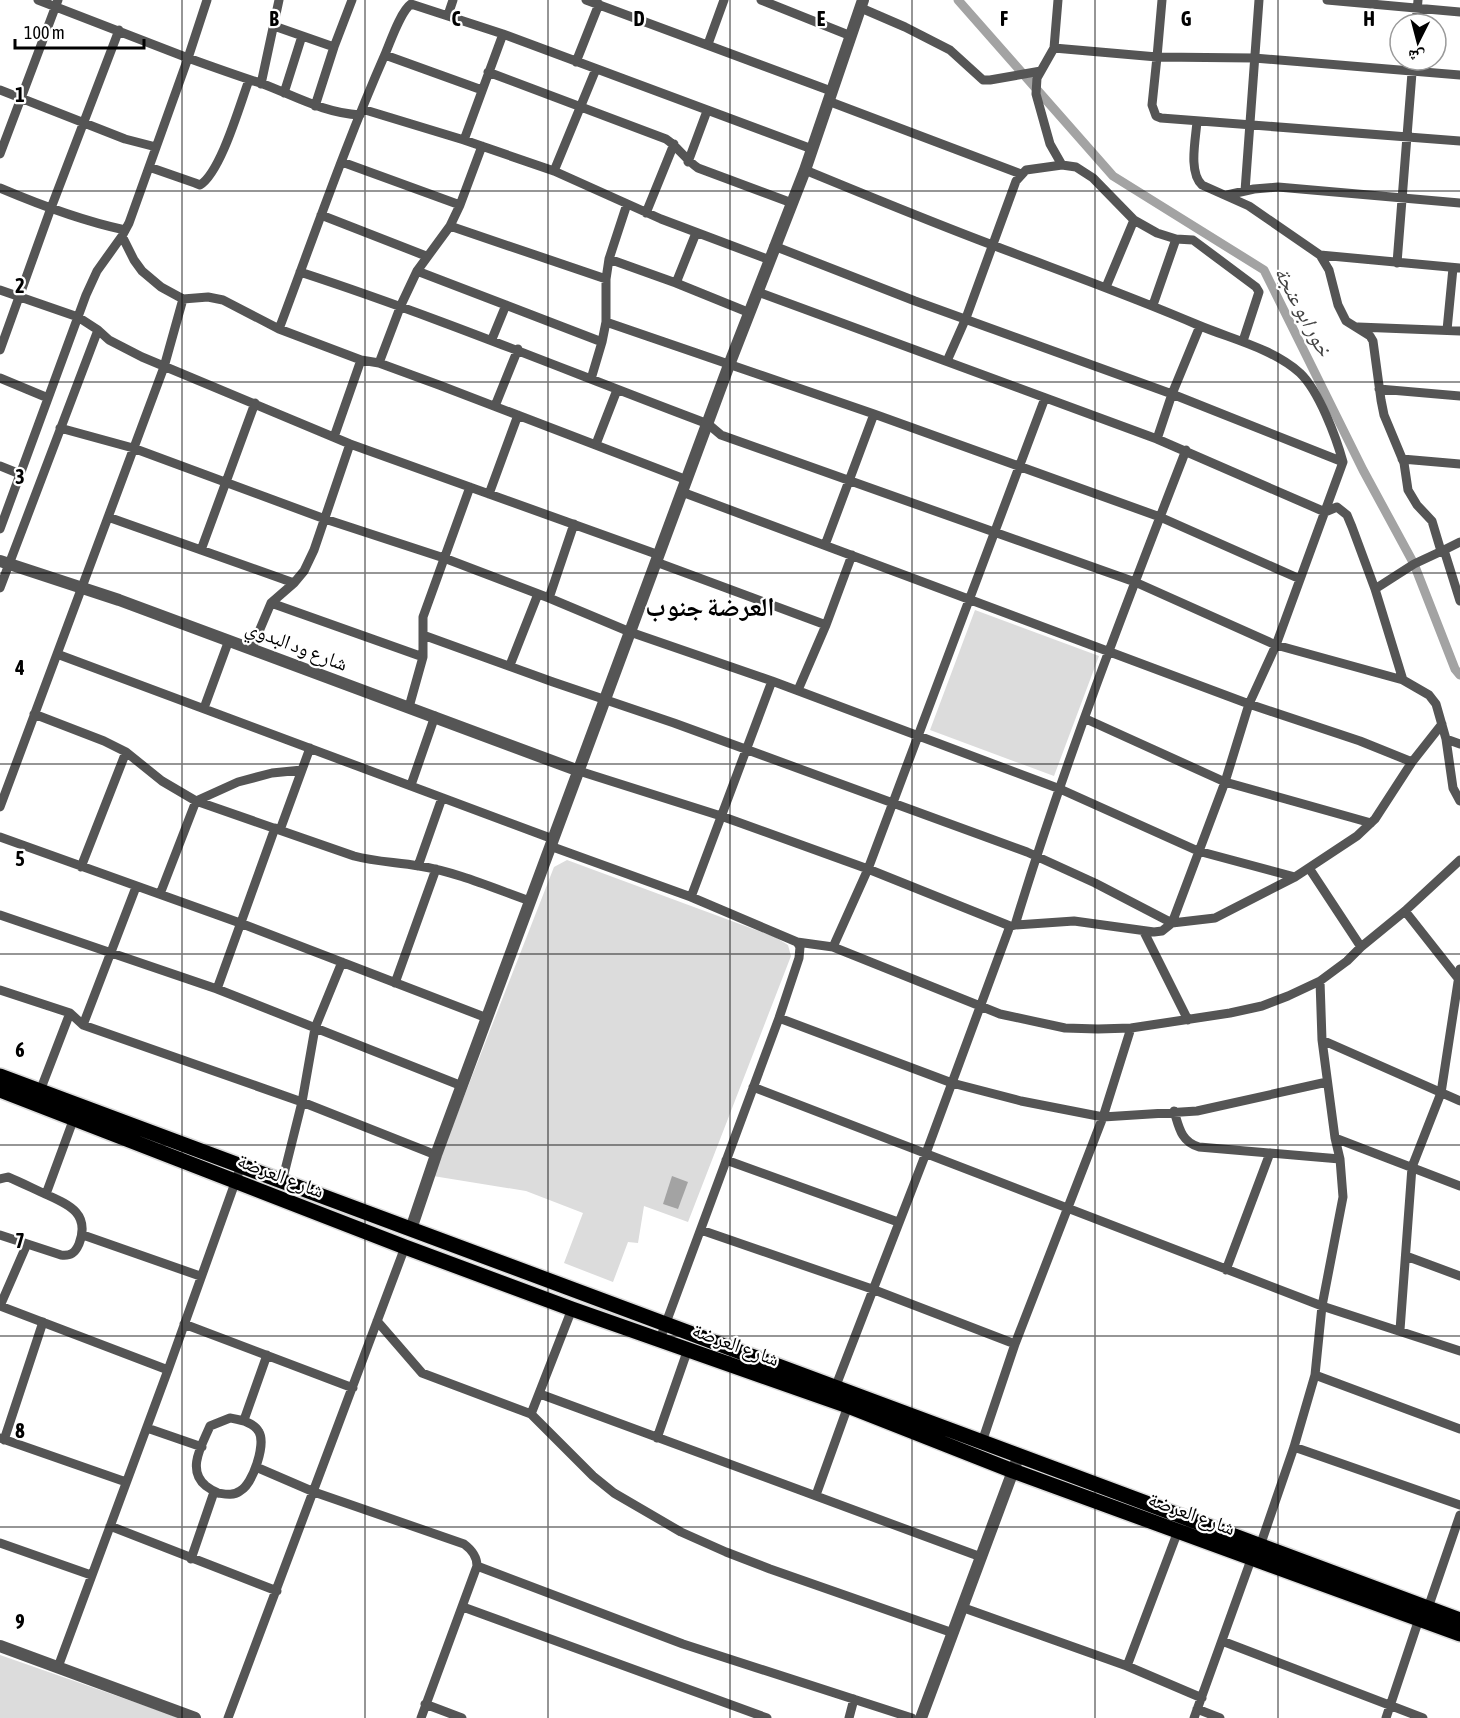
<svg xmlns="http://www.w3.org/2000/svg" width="1460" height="1718" viewBox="0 0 1460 1718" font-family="'Asap Condensed','Noto Naskh Arabic',sans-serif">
  <rect width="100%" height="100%" fill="#fff"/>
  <path fill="#dcdcdc" d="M975 610 1099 656 1054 776 930 730Z
    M567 860 775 937 788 945 791 956 688 1222 644 1206 638 1243 628 1242 613 1282 564 1263 583 1213 526 1191 433 1176 554 867Z
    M0 1655 180 1718H0Z"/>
  <path fill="#a3a3a3" d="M672 1176 688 1182 678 1209 663 1204Z"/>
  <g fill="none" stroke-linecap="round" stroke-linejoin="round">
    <path stroke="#a3a3a3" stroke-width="9" d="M958 0 1113 176 1264 270 1363 470 1414 564 1455 669 1460 675"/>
    <g stroke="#dbdbdb" stroke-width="18">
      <path id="primary" d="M0 1076 1460 1620
        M0 1090 405 1247 572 1309 848 1406 1013 1471 1460 1634"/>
    </g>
    <path stroke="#555" stroke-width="9" d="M207 0 188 58C213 67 238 76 263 84 295 96 324 113 360 115
      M586 0 831 91
      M761 0 851 36
      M1058 0 1054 48 1037 78 1036 94 1050 144 1062 165 1076 167 1093 178 1134 220 1157 233 1176 239 1193 240 1256 287 1259 292 1243 341
      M1162 0 1157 57 1254 58 1460 75
      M1327 0 1460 12
      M861 8 905 27 950 50 983 80H990L1041 71
      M448 15 453 0
      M1416 24 1418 0
      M274 26 334 47
      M708 44 724 0
      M1054 48 1157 57 1152 105 1156 116 1161 118 1460 141
      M385 55 482 90
      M576 62 599 4
      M488 72 666 139C678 147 686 160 698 168L792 203
      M261 84 279 0
      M0 90 125 139 156 147
      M284 93 302 36
      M828 101 1021 174
      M315 106 334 47 352 0
      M362 109 464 140 554 171 661 219 770 260
      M1197 121C1196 138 1188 172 1202 185L1249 206 1320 255 1329 270 1338 305 1346 321 1370 336 1373 341 1381 400 1384 415 1404 463 1408 490 1417 505 1432 521 1441 551
      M464 140 503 34
      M0 154 58 0
      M342 162 460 205
      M688 162 707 111
      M149 167 195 183 200 185C221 172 240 104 249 80
      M805 170C868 196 931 222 995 246 1063 272 1131 296 1198 325 1231 339 1272 348 1300 373 1319 391 1336 437 1343 462L1276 645 1249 704 1225 782 1172 923 1162 931 1154 932 1074 921 1015 925
      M554 171 596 69
      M0 188C40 205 83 221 125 230
      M1245 191 1259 0
      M1227 195 1254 189 1278 187 1460 203
      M646 213 674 144
      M321 215 426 256
      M450 226 606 279 609 259 627 204
      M122 236 134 260 142 271 161 287 183 299 208 297 223 300 279 329 361 360 379 363 439 385 687 480
      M774 246 915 301 1172 394 1343 462
      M1320 255 1460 268
      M609 259 676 283 750 313
      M1397 263 1413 60
      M417 271 602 342
      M300 272C438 317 572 373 708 424L721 435 1135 582 1276 645 1403 680 1429 695 1436 704 1446 739 1453 788 1460 801
      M676 283 696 233
      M1106 287 1134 220
      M0 290 78 317 98 330 109 340 142 357 350 444 659 555
      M758 292 1157 439 1325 512 1337 507 1347 515 1352 527 1375 589 1403 680
      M1153 305 1176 239
      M606 322 874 414 1160 517 1300 579
      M1358 327 1460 331
      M279 329C314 236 346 143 386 52 391 40 401 11 411 4L503 34 812 149
      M1447 330 1453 268
      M492 339 506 305
      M0 350 51 208 119 30
      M947 361 966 318 1016 181 1026 170 1062 165
      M379 363 401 305 417 271 450 226 460 205 482 146
      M0 378 48 398
      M591 379 602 342 606 322V279
      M1379 389 1460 396
      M495 406 518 349
      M60 428 133 448 325 519 444 558 549 598 630 632 772 681 1060 789 1198 851 1295 877
      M334 437 361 360
      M1157 439 1172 394 1200 326
      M596 444 617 390
      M1402 459 1460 464
      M0 466 20 474
      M682 492 1249 704 1360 741 1412 762
      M489 494 518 415
      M108 517 294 583
      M0 529 86 295 97 271 122 236 129 223 188 58 38 0
      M825 545 874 414
      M201 550 255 403
      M1444 550 1460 542
      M656 562 826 625
      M0 588 98 330
      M1375 589 1414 564 1444 550 1460 601
      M549 598 574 524
      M271 603 423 657
      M423 635 553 682 674 723 1027 852 1095 883 1172 923 1215 918 1295 877 1357 836 1375 819 1412 762 1442 724
      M252 648 271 603 294 583 304 571 314 550 350 444
      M57 654 553 839
      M510 665 538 594
      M798 690 826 625 852 555
      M409 707 423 657V617L470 487
      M204 708 229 640
      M34 714 104 741 126 752 162 781 196 801 354 856C376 862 397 862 419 866 457 872 493 888 530 901
      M1086 719 1225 782 1371 823
      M1446 739 1460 744
      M579 771 721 816 868 869 1010 926
      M411 785 435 716
      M0 807 164 367 183 299
      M280 830 310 748
      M0 837 240 923 487 1018
      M550 846 691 897 797 942 833 947 1000 1014 1065 1028 1098 1029 1131 1028 1230 1013 1262 1006 1288 996 1320 981 1347 961 1361 947 1405 911 1460 860
      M418 866 442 798
      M81 867 126 752
      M1309 868 1361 947
      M160 894 196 801 238 782 272 773 302 770
      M691 897 772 681
      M1405 911 1457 977
      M0 915 217 989 462 1086
      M1144 932 1188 1020
      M833 947 868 869 1045 398
      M395 983 436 869
      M217 989 275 828
      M0 990 70 1013 83 1025 302 1102 436 1155
      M779 1018 952 1083 1021 1101 1103 1117 1197 1111 1327 1082
      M83 1025 136 887
      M1322 1040 1460 1101
      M753 1087 1322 1306 1460 1351
      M40 1091 70 1013
      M1174 1111C1179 1127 1181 1142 1199 1147L1340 1159
      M1335 1138 1460 1186
      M726 1160 898 1222
      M0 1179 8 1177C20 1182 32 1188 43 1193 67 1204 91 1212 79 1244 75 1253 71 1256 61 1255L0 1235
      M282 1182 302 1102 315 1028 342 962
      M46 1194 74 1118
      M701 1230 872 1289 1015 1344
      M83 1235 200 1276
      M1406 1256 1460 1276
      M1226 1270 1270 1153
      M0 1306 168 1370
      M0 1306 27 1244
      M377 1321 422 1373 531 1414 593 1476 614 1493 681 1532 726 1552 770 1569 953 1633
      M184 1324 353 1388
      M1400 1330 1412 1167 1441 1093 1460 969
      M660 1339 779 1018 799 958 800 947 797 942
      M1315 1375 1460 1429
      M835 1388 926 1153 1010 926 1015 925C1064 764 1125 607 1186 450
      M540 1394 981 1557
      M531 1414 572 1309
      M230 1418C240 1420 254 1422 259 1432 266 1444 253 1484 240 1491 233 1496 225 1494 218 1493 213 1491 210 1489 206 1486 186 1470 202 1445 210 1426Z
      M244 1420 267 1355
      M147 1428 202 1447
      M0 1438 126 1482
      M657 1438 688 1349
      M4 1440 43 1322
      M982 1442 1015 1344 1103 1117 1131 1028
      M1294 1447 1460 1505
      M256 1467 314 1492 464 1544C472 1550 477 1556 477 1566L421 1718
      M816 1495 848 1406
      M110 1526 277 1591
      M0 1543 91 1575
      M1260 1546 1294 1447 1315 1375 1322 1306 1343 1197 1340 1159 1335 1138 1322 1040 1320 981
      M191 1559 214 1492
      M477 1566 683 1644 912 1718
      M463 1607 767 1718
      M964 1608 1127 1666 1202 1698
      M1428 1608 1460 1515
      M1222 1641 1423 1718
      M1127 1666 1178 1531
      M58 1667 168 1370 241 1166
      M425 1704 462 1718
      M1197 1709 1220 1718
      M228 1718 405 1247
      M849 1718 854 1699
      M1194 1718 1252 1557
      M1386 1718 1419 1619"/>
    <path stroke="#555" stroke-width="12" d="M0 561 119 600 579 771
      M411 1229 436 1155 729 365 805 170 863 0
      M0 1646 195 1718
      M921 1718 1016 1463"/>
    <use href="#primary" stroke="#000" stroke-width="15"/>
  </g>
  <path fill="none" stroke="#000" stroke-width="1.5" stroke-opacity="0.55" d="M182 0V1718M365 0V1718M548 0V1718M730 0V1718M912 0V1718M1095 0V1718M1278 0V1718M0 191H1460M0 382H1460M0 573H1460M0 764H1460M0 954H1460M0 1145H1460M0 1336H1460M0 1527H1460"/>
  <g text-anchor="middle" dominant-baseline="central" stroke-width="4.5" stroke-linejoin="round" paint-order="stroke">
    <g font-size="20" fill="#000" stroke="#fff">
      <text transform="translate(297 645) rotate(21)">شارع ود البدوي</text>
      <text transform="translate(281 1175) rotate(21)">شارع العرضة</text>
      <text transform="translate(736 1344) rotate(20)">شارع العرضة</text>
      <text transform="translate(1192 1513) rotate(20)">شارع العرضة</text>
    </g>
    <g font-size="21" font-style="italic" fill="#444" stroke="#fff">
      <text transform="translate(1304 311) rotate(62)">خور ابو عنجة</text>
    </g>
    <g font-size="26" font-weight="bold" fill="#000" stroke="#fff">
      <text x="710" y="607">العرضة جنوب</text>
    </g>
  </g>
  <g font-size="20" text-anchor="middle" font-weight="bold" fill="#000" stroke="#fff" stroke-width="4.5" stroke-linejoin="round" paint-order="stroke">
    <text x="274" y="26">B</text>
    <text x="456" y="26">C</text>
    <text x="639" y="26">D</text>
    <text x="821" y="26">E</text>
    <text x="1004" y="26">F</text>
    <text x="1186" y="26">G</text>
    <text x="1369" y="26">H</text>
    <text x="20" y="102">1</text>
    <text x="20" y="293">2</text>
    <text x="20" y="484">3</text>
    <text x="20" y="675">4</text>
    <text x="20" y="866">5</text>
    <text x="20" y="1057">6</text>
    <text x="20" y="1248">7</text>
    <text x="20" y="1438">8</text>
    <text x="20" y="1629">9</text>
  </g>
  <g transform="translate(1418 42) rotate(186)"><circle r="28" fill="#ffffff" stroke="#999999" stroke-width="1.5"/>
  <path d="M0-4.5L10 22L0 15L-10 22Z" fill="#000000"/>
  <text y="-9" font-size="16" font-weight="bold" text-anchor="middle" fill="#000000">ش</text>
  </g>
  <path d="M15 39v9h129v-9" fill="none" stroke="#000000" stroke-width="3"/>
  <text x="24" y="39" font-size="18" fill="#000000" stroke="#ffffff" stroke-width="4.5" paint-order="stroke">100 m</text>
</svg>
